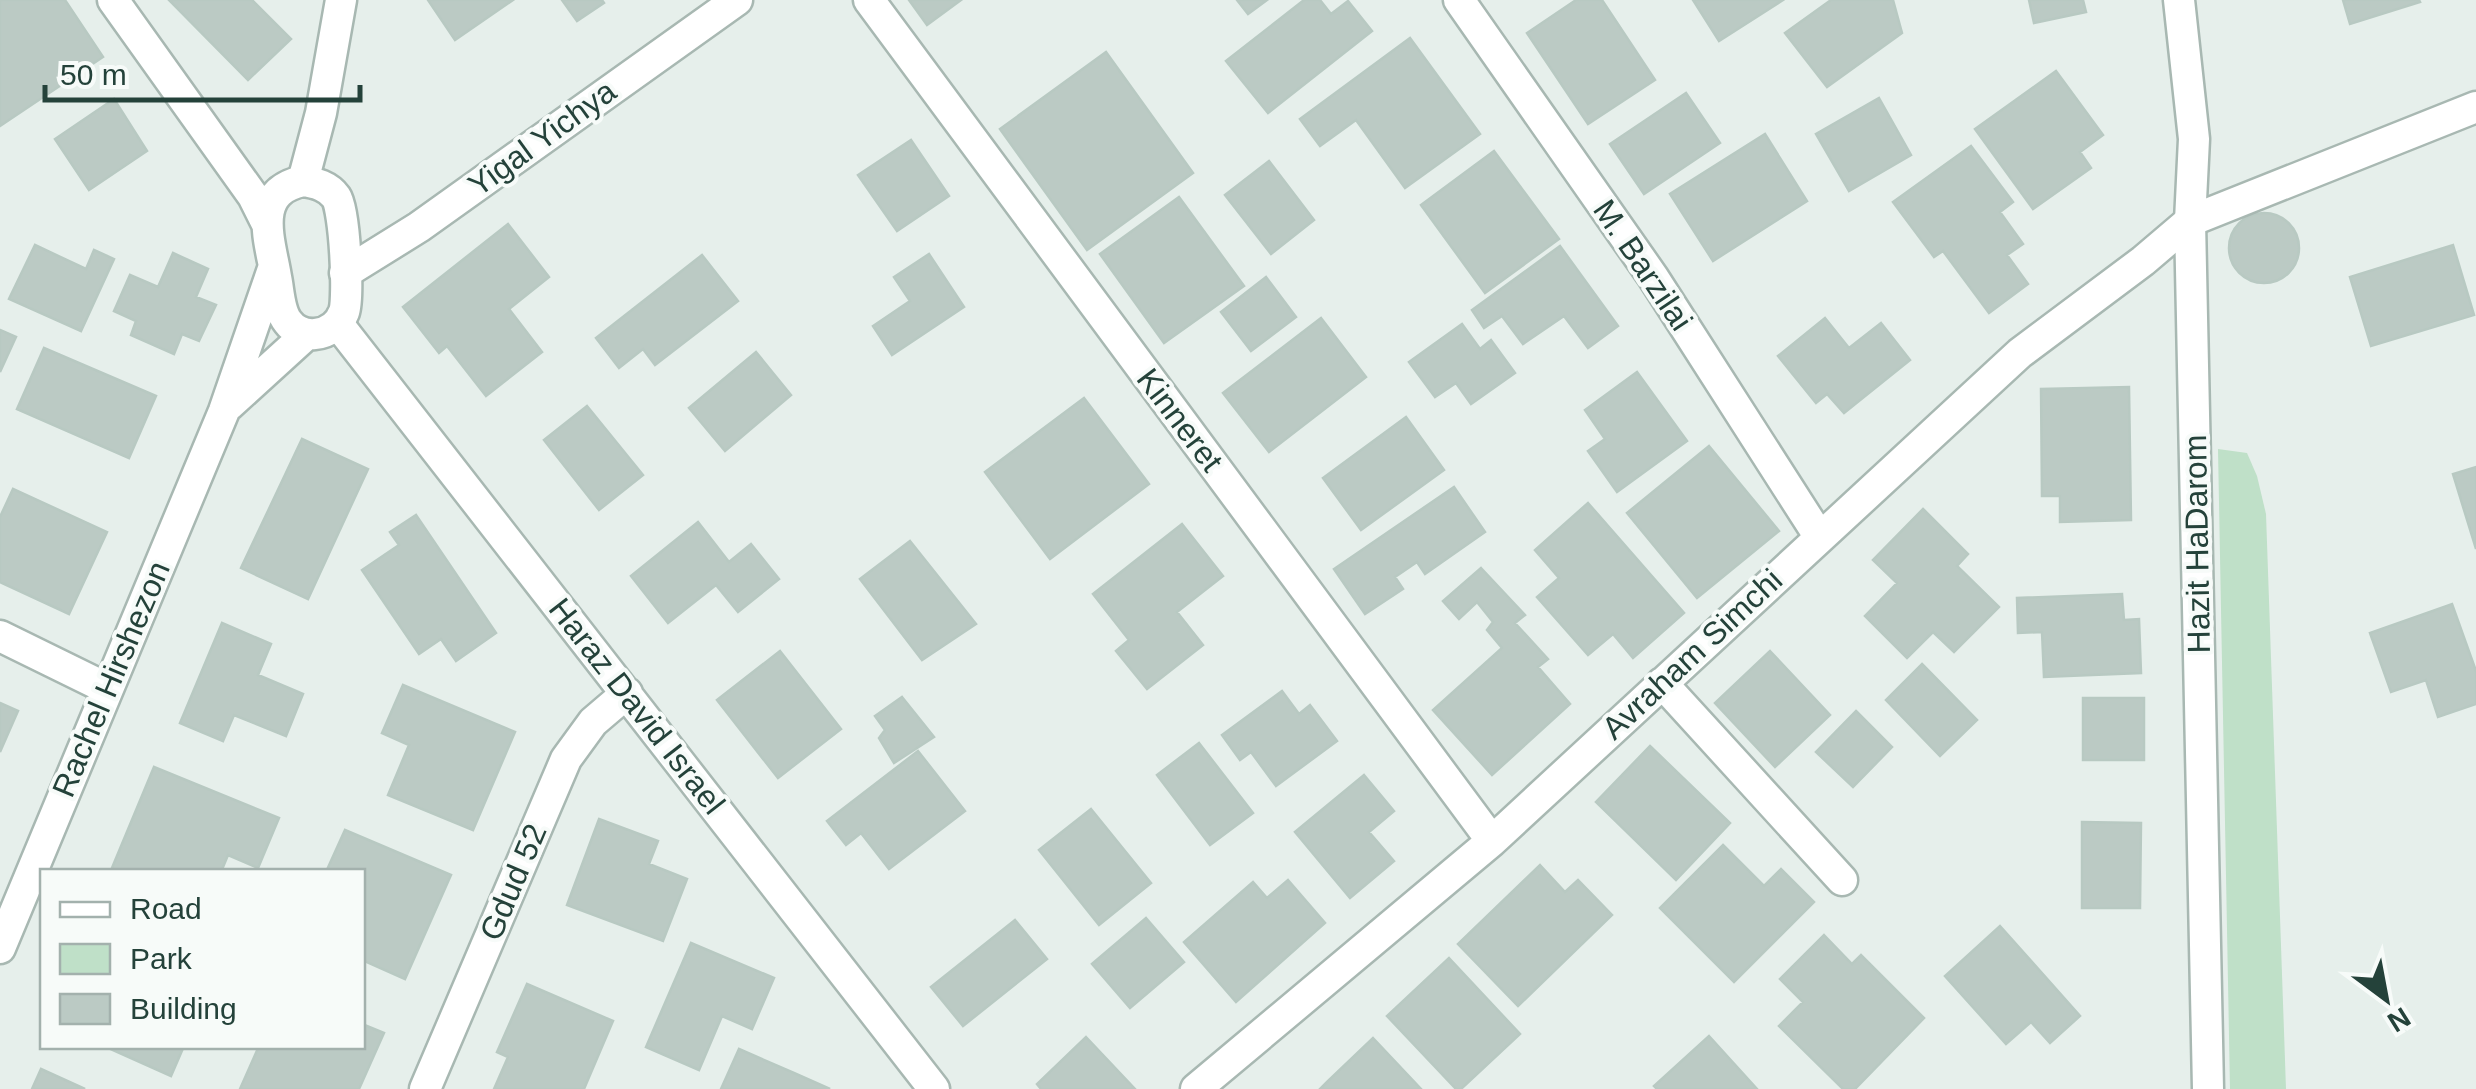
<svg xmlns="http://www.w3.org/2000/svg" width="2476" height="1089" viewBox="0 0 2476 1089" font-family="Helvetica,sans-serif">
  <rect width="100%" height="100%" fill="#e6efeb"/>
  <path fill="#bfe0c8" d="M2218 449 2247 453 2257 476 2266 514 2286 1089H2230Z"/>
  <path fill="#bbcac4" stroke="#b8c9c2" stroke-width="2.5" d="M0 0H65L103 57 0 126Z
    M169 0H252L291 39 248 80Z
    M428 0H513L455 40Z
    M562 0H602L604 3 577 21Z
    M909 0H961L927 25Z
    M1237 0H1267L1248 14Z
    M1304 0H1320L1331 14 1348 1 1372 31 1268 113 1226 61Z
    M1576 0H1602L1655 80 1588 124 1527 33Z
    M1693 0H1783L1719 41Z
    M1831 0H1893L1902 33 1827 87 1785 33Z
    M2029 0H2083L2086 12 2034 23Z
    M2343 0H2419L2420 2 2350 24Z
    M1410 38 1480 134 1405 188 1356 120 1320 146 1300 119Z
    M1106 52 1193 173 1087 250 1000 129Z
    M2056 71 2103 135 2080 152 2091 168 2033 209 1975 129Z
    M1686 93 1720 143 1644 194 1610 144Z
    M1879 98 1911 155 1849 191 1816 134Z
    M114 99 147 151 89 190 55 139Z
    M1765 134 1807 201 1713 261 1670 194Z
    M911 140 949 196 897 231 858 175Z
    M1971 146 2013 202 2000 212 2023 244 2007 255 2028 284 1989 313 1943 251 1934 257 1893 202Z
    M1494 151 1559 239 1485 293 1421 205Z
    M1269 161 1314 220 1271 254 1225 195Z
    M1179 197 1244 286 1164 343 1100 254Z
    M2229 248a35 35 0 1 1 70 0a35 35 0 1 1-70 0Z
    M508 224 549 277 509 309 542 352 486 396 447 346 439 353 403 307Z
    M35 245 86 269 94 250 114 259 81 331 9 299Z
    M2453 245 2474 315 2371 346 2350 277Z
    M1560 246 1618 326 1588 348 1564 316 1523 344 1502 316 1484 328 1472 310Z
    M173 253 208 269 196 297 216 305 199 341 182 334 174 354 131 335 136 321 114 311 130 275 158 287Z
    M929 254 964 307 892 355 873 326 910 301 894 277Z
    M702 255 738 301 655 365 643 349 619 368 596 338Z
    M1266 277 1296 317 1251 351 1221 312Z
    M1321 318 1366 377 1269 452 1223 393Z
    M1825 318 1849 348 1881 323 1910 360 1844 413 1827 394 1816 403 1778 356Z
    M1462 324 1480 349 1491 340 1515 373 1471 404 1456 383 1435 397 1409 362Z
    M0 330 16 337 0 372Z
    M44 348 156 396 129 458 17 409Z
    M756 352 791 395 725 451 689 408Z
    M1637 372 1687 441 1617 492 1588 451 1605 439 1585 410Z
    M2129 387 2131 520 2060 522V496H2042L2041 389Z
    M1084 398 1149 484 1050 559 985 472Z
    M587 406 643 475 599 510 544 440Z
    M1406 417 1444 470 1361 530 1323 478Z
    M302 439 368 469 308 599 241 568Z
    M1709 446 1779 531 1697 598 1627 513Z
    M2476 467V549L2453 474Z
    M1454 487 1485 532 1425 574 1417 562 1395 577 1403 589 1365 614 1334 569Z
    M13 489 107 532 69 614 0 582V517Z
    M1588 503 1684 613 1633 658 1613 634 1588 655 1537 597 1559 578 1535 550Z
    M1923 509 1968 554 1957 566 1999 607 1954 652 1933 632 1907 658 1865 616 1897 583 1873 560Z
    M416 515 496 633 456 661 441 639 419 654 362 570 399 545 390 532Z
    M698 522 729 562 751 544 779 579 738 612 716 585 668 623 631 576Z
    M1182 524 1223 576 1177 612 1203 645 1147 689 1116 651 1129 640 1093 594Z
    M910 541 976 624 922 660 860 579Z
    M1481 568 1525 615 1515 623 1548 659 1538 667 1570 704 1492 775 1433 710 1502 648 1487 630 1493 622 1477 602 1459 619 1443 601Z
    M2122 594 2124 620 2139 619 2141 673 2044 677 2042 632 2018 633 2017 598Z
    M2452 604 2476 671V704L2438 717 2426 680 2391 692 2370 633Z
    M222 623 271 644 258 675 303 694 286 736 234 715 223 741 180 723Z
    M780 651 841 729 778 778 717 700Z
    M1770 651 1830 715 1775 767 1715 703Z
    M1922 664 1977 720 1940 756 1886 700Z
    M403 685 515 732 473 830 388 795 409 745 382 733Z
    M1282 691 1299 714 1310 705 1337 741 1276 786 1251 752 1240 760 1222 735Z
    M902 697 934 737 894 763 879 738 885 730 875 716Z
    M2083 698H2144V760H2083Z
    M0 703 18 711 0 752Z
    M1856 711 1892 747 1853 787 1816 752Z
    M1199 743 1253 813 1210 845 1157 775Z
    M1650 746 1730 823 1676 880 1596 802Z
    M918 751 965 811 889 869 861 833 846 845 827 821Z
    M154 767 279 818 258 868 228 855 221 872H120L112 868Z
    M1364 775 1394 811 1369 832 1394 861 1350 898 1295 832Z
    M1091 809 1151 883 1099 925 1039 850Z
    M599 819 658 841 649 864 687 879 663 941 567 905Z
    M2082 822 2141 823 2140 908H2082Z
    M345 830 451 875 405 979 362 960V872H326Z
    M1723 845 1764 886 1781 869 1814 902 1734 982 1660 908Z
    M1540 865 1565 892 1578 880 1612 915 1518 1006 1458 944Z
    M1288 880 1325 923 1236 1002 1184 942 1253 882 1267 898Z
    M1146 918 1184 962 1130 1008 1092 964Z
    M1015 920 1047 959 963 1026 931 987Z
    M2000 926 2080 1016 2050 1043 2031 1022 2006 1044 1945 976Z
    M1824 935 1852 964 1861 955 1924 1018 1855 1089H1843L1779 1026 1803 1002 1780 979Z
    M691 943 774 978 752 1029 722 1016 699 1070 646 1047Z
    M1449 958 1520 1034 1461 1089H1456L1387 1016Z
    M527 984 613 1021 584 1089H494L508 1057 497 1052Z
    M362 1024 384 1033 359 1089H240L259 1046H362Z
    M1709 1036 1757 1089H1657L1654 1086Z
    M1086 1037 1135 1089H1041L1037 1084Z
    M1373 1038 1421 1089H1320L1327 1082Z
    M104 1046H184L171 1076Z
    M739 1049 794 1073 830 1089H721Z
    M41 1069 85 1089H32Z"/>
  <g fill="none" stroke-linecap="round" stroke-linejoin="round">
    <g stroke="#a8b8b2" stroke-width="35">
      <path id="minor" d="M869 0 1492 841
        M1459 0 1653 277 1819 536
        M303 181 321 113 341 0
        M345 273 419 227 737 0
        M338 324 934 1089
        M0 636 106 688
        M1662 683 1842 880
        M425 1089 566 759 593 722 627 693
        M1196 1089 1492 841 2020 353 2143 261 2190 221 2476 107"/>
    </g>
    <g stroke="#a8b8b2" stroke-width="35">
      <path id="tertiary" d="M113 0 253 196 267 224
        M2179 0 2194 139 2190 221 2208 1089
        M303 181C316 183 328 186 336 197 345 210 349 298 344 312 339 325 328 333 315 334 304 335 294 330 288 322 279 311 279 291 276 277 270 240 251 192 303 181Z
        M229 405 307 334
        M0 948 224 411 274 266"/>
    </g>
    <use href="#minor" stroke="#fff" stroke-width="30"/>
    <use href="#tertiary" stroke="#fff" stroke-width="30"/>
  </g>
  <g text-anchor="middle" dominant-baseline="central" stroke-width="8" stroke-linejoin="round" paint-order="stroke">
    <g font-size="32" fill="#24423a" stroke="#f7fbf9">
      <text transform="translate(542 138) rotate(-36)">Yigal Yichya</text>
      <text transform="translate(1643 265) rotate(56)">M. Barzilai</text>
      <text transform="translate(1180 420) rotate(53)">Kinneret</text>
      <text transform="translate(2197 544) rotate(-91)">Hazit HaDarom</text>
      <text transform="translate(1692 654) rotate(-43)">Avraham Simchi</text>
      <text transform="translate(111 679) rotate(-67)">Rachel Hirshezon</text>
      <text transform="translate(637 706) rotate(52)">Haraz David Israel</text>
      <text transform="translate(513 882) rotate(-67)">Gdud 52</text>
    </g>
  </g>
  <rect x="40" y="869" width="325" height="180" fill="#f7fbf9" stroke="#a3b1ad" stroke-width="2.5"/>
  <rect x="60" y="902" width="50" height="15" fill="#ffffff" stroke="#a3b1ad" stroke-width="2.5"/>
  <text x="130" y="919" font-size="30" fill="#24423a">Road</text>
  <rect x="60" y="944" width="50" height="30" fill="#bfe0c8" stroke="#a3b1ad" stroke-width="2.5"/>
  <text x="130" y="969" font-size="30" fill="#24423a">Park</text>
  <rect x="60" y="994" width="50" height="30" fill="#bbcac4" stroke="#a3b1ad" stroke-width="2.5"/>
  <text x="130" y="1019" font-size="30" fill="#24423a">Building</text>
  <g transform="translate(2386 999) rotate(148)" stroke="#f7fbf9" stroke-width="8" paint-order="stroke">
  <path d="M0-8L18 38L0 25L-18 38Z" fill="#24423a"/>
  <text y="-15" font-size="28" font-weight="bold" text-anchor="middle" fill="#24423a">N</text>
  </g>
  <path d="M45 85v15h315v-15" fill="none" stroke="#24423a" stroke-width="5"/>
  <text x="60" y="85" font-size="30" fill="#24423a" stroke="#f7fbf9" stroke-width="8" paint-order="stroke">50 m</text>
</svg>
